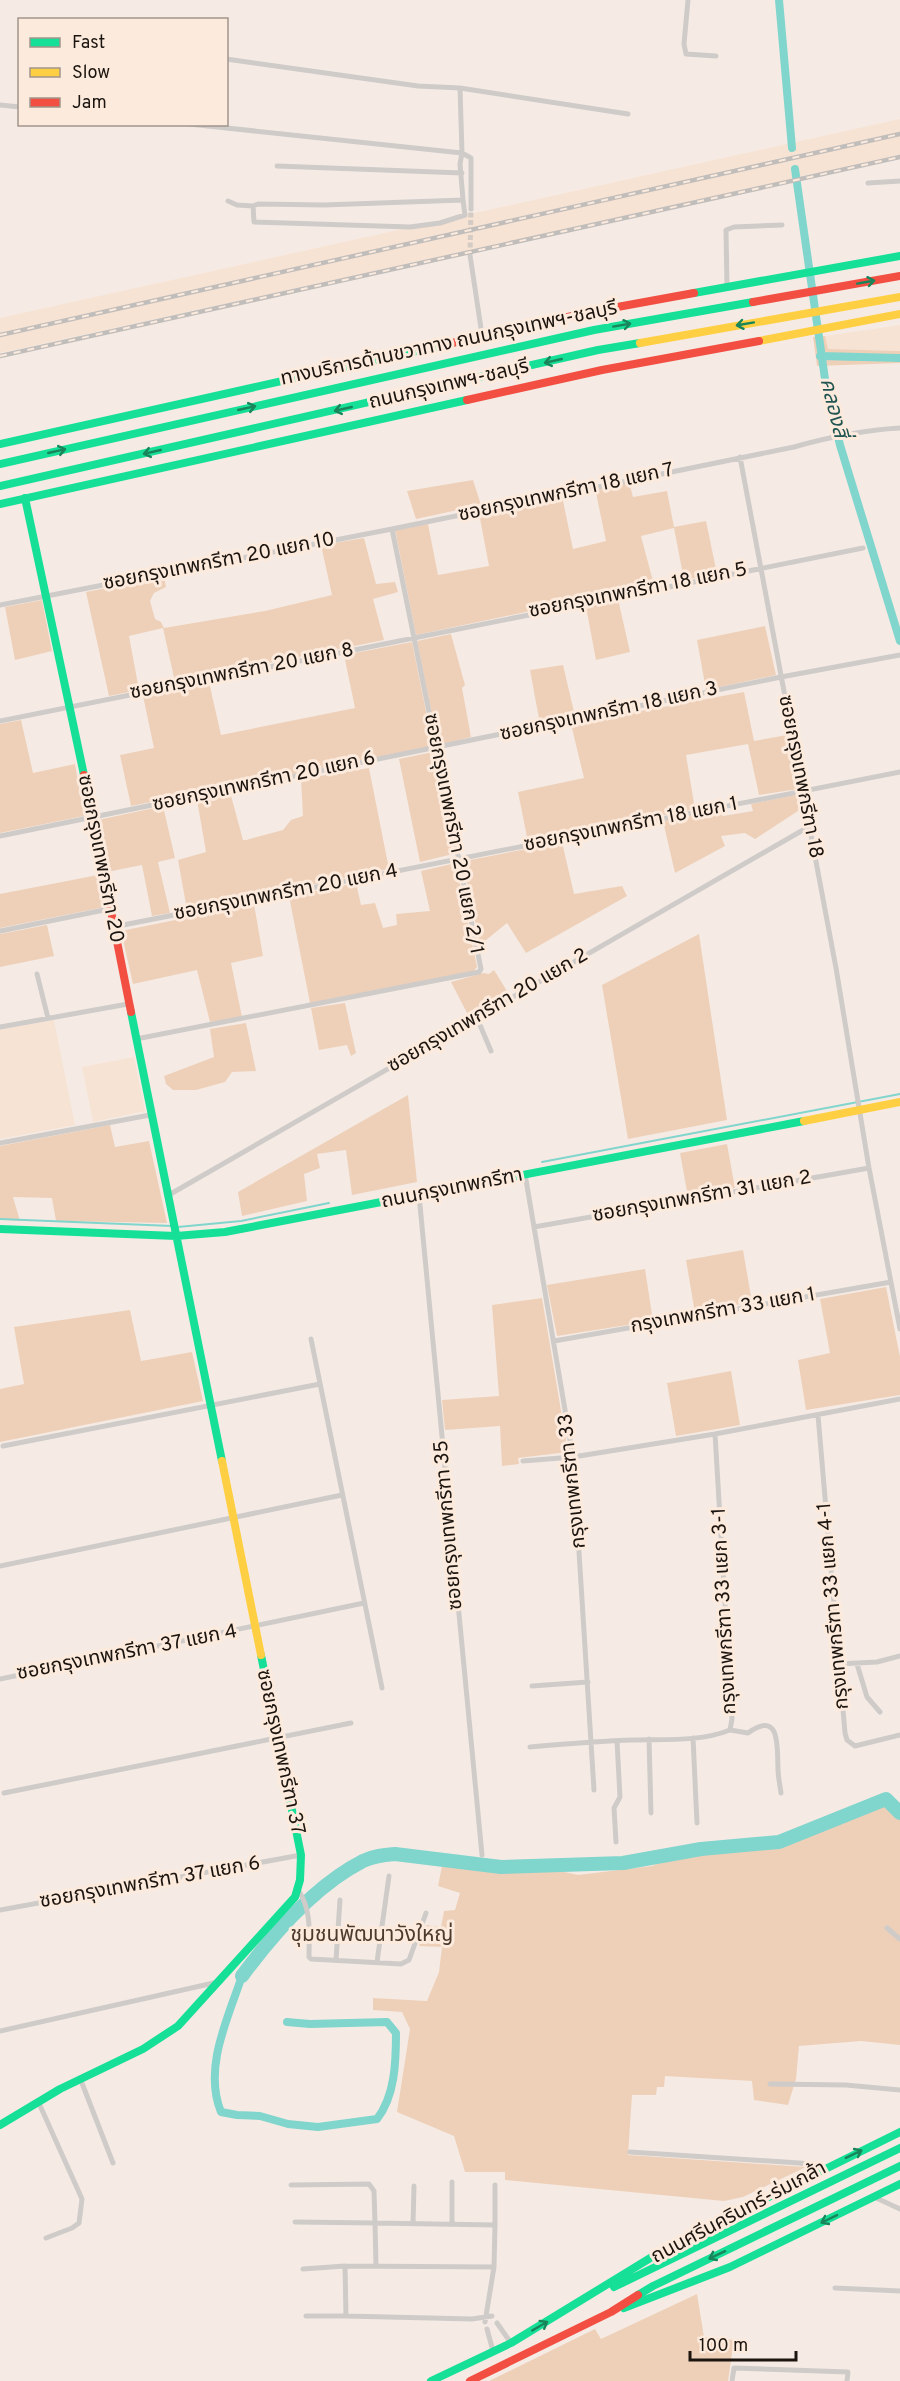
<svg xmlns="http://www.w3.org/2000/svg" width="900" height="2381" viewBox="0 0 900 2381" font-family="Overpass,'Noto Sans Thai',sans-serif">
  <rect width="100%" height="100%" fill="#f5ebe4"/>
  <path fill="#f7e3d4" d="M900 119V156L0 353V318Z
    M900 325V351L827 349 825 336Z
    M54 1020 75 1125 0 1139V1029Z
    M134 1057 145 1111 93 1122 82 1067Z"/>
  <path fill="#eed0b9" d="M825 336 828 349 900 351V363L817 366 813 337Z
    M473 480 481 505 416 519 407 491Z
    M629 482 633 497 667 491 674 527 706 521 717 574 684 580 674 528 641 536 654 585 416 635 395 530 428 524 438 575 489 566 479 513 562 496 573 549 606 541 595 488Z
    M364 538 376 584 395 582 398 592 373 599 384 640 175 682 163 628 129 636 139 690 109 696 86 592 164 577 166 587 154 593 150 601 155 619 161 622 164 628 265 611 332 595 321 545Z
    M618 599 630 652 596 660 586 607Z
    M42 600 52 651 15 660 5 607Z
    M765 626 776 675 706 690 697 640Z
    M451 634 465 685 462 688 471 737 443 744 437 740 417 641Z
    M412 642 433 746 131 806 120 755 154 748 143 696 209 682 221 735 355 708 344 655Z
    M563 665 575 716 540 724 530 670Z
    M744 692 754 741 787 735 798 789 759 795 748 744 686 755 695 809 528 842 518 792 584 778 571 724Z
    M21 720 33 773 75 764 84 816 0 833V724Z
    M433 752 453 854 420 862 399 759Z
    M369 768 389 869 187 910 178 860 206 852 197 800 230 792 243 840H246L283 830 291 820 303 816 301 779Z
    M799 794 801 809 755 839 745 833 721 836 725 846 675 873 663 821 715 811 723 816 753 811 751 804Z
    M163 806 175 858 158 862 170 913 152 916 142 865 107 872 98 820Z
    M562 842 574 894 622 886 627 896 526 953 507 923 480 945 464 867 465 861Z
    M456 863 477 967 473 972 310 1003 289 896 356 883 361 905 375 903 383 928 397 925 396 914 430 911 421 871Z
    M98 875 105 907 0 928V894Z
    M254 904 263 956 231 963 242 1017 210 1022 197 970 133 984 121 931Z
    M47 925 54 956 0 967V934Z
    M699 934 727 1120 628 1139 602 985Z
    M494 970 507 991 467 1013 451 982 483 973 489 974Z
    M345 1003 356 1053 351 1056 347 1045 319 1050 311 1008Z
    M246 1023 256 1071 232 1072 225 1082 196 1090H173L166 1084 164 1076 214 1057 210 1029Z
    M408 1095 417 1182 352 1195 346 1150 317 1154 320 1168 304 1174 307 1201 242 1216 238 1192Z
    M110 1125 115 1147 149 1141 167 1223 56 1221 52 1198 13 1197 20 1221 0 1219V1146Z
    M727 1144 735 1188 688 1197 680 1153Z
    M743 1250 752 1302 695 1313 686 1260Z
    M645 1269 653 1321 557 1336 547 1285Z
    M886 1287 900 1357V1395L806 1410 798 1360 830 1353 820 1299Z
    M542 1298 568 1452 518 1458 519 1464 502 1466 500 1426 445 1430 442 1400 499 1396 492 1305Z
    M130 1310 141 1361 192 1352 203 1401 0 1442V1389L24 1384 14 1327Z
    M731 1371 740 1425 676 1436 667 1383Z
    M880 1804H886L900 1820V2045L861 2041 799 2046 796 2079 788 2105 754 2100 752 2081 665 2076 664 2087H657L656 2095H632L628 2155 806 2167 743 2197 724 2201 505 2180V2172H465L454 2136 397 2112 410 2029 402 2012 373 2010V1998L427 2001 439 1972 442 1947 419 1946 426 1925 441 1927 444 1911 455 1910 460 1893 438 1886 442 1866 528 1872 560 1871 578 1875 652 1866 672 1857 789 1844Z
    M697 2294 704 2337 734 2340 728 2381H489L595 2329 601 2339Z"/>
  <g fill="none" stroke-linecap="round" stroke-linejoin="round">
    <path stroke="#80d5cd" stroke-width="2" d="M542 1162 900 1094
      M0 1219 172 1226
      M178 1227 241 1221 329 1203"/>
    <path stroke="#80d5cd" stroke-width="8" d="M779 0 792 148
      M795 169 826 386 840 445 900 641
      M820 356 900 358
      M242 1976C228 2018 203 2068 221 2112L237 2115 260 2116 288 2124 318 2127 377 2119C395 2096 396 2062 396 2033L387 2022 310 2024 287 2022"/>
    <path stroke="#80d5cd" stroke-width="14" d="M242 1976C273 1934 316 1885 363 1861 373 1856 384 1855 395 1854L501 1867 623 1863 701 1849 779 1842 886 1799 900 1813"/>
    <path stroke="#d4cbc4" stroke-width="5" stroke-dasharray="5 2.5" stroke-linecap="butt" d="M470 255 471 209"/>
    <path stroke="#cfcbc9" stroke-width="5" d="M688 0 684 44 686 54 716 56
      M226 59 418 86 460 88
      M0 105 20 107
      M189 124 462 153 471 158V209
      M277 166 462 173
      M868 183 900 181
      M463 200 460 164 462 153 460 88 628 114
      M228 201 237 205 253 206 254 222 410 227 440 223 465 215 463 200 324 205 258 204 253 206
      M470 255 482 335
      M727 286 726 230 734 227 782 225
      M740 457 836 968 869 1168 900 1329
      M0 605 392 529 794 447C829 437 863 430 900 428
      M0 721 863 548
      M0 836 781 677 900 655
      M113 927 900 772
      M0 931 109 909
      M37 974 48 1018
      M477 1018 491 1051
      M0 1027 128 1004
      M136 1039 479 972 481 969 392 529
      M0 1143 150 1115
      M525 1174 573 1457 594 1790
      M419 1195 482 1855
      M167 1196 810 826
      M534 1227 869 1168
      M311 1339 382 1688
      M554 1341 891 1282
      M818 1415 845 1733 847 1740 855 1746 900 1735
      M3 1446 320 1384
      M523 1461 573 1457 715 1434 900 1399
      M0 1566 342 1495
      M838 1664 877 1662 900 1656
      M857 1664 867 1697 880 1712
      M0 1679 364 1603
      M532 1686 588 1682
      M730 1730 748 1733C781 1709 777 1748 778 1769 778 1777 780 1785 781 1793
      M693 1738 697 1823
      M649 1739 651 1813
      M530 1747C564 1744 598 1741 633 1740 665 1739 700 1742 730 1730L732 1719 715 1434
      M4 1793 351 1723
      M616 1842 614 1808 620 1797 617 1741
      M299 1891C312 1912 309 1934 309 1957L311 1959 401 1964 409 1960 426 1913
      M0 1910 301 1855
      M887 1928 900 1939
      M336 1960 340 1900
      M377 1962 389 1876
      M0 2031 218 1982
      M80 2078 113 2163
      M770 2084 846 2085 900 2090
      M38 2101 82 2199 79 2223 72 2228 46 2238
      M630 2152 799 2163 809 2164 821 2170
      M291 2185 369 2184 374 2191 375 2223 295 2222
      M874 2197 900 2209
      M413 2224 414 2186
      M452 2224V2182
      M345 2266 346 2316 472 2319 492 2316
      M376 2266 375 2223 495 2225V2185
      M494 2267 495 2225
      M303 2269 345 2266 494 2267 485 2322
      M835 2288 900 2291
      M306 2316H346
      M497 2323 511 2343
      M487 2329 493 2351
      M732 2381 734 2368 848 2372 847 2381"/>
    <path stroke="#16e098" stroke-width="8" d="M694 293 900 256
      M0 444 452 343
      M0 464 594 330 753 302
      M0 486 598 350 640 343
      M25 498 84 775
      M0 504 467 400
      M131 1012 222 1461
      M0 1229 176 1236 225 1232 804 1121
      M0 2125 60 2089 143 2049 178 2026 295 1897 300 1880 301 1855 261 1655
      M614 2287 900 2148
      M638 2295 653 2286 900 2166
      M624 2308 730 2267 900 2184
      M431 2381 511 2343 670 2246 900 2132"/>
    <path stroke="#ffcf43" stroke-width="8" d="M759 341 900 314
      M640 343 900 297
      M804 1121 900 1102
      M222 1461 261 1655"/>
    <path stroke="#f24e42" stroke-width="8" d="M753 302 900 276
      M452 343 590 312 694 293
      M467 400 602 370 759 341
      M84 775 131 1012
      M470 2381 611 2312 638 2295"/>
    <g stroke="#c0bdbb" stroke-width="4.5">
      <path id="rail" d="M0 335 900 134
        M0 356 900 157"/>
    </g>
    <use href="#rail" stroke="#fceadd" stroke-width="2" stroke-dasharray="7" stroke-linecap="butt"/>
  </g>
  <defs><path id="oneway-shaft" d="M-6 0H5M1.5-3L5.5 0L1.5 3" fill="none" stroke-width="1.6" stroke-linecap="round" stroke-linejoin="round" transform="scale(1.5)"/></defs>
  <g stroke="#19855a">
    <use href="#oneway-shaft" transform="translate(866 282) rotate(-10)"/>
    <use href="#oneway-shaft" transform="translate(745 324) rotate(170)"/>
    <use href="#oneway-shaft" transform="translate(622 325) rotate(-10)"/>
    <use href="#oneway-shaft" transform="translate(553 361) rotate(167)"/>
    <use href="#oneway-shaft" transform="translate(247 408) rotate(-13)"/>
    <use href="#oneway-shaft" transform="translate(343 409) rotate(167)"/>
    <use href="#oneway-shaft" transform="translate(57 451) rotate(-13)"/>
    <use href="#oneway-shaft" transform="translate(152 452) rotate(167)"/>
    <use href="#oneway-shaft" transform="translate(854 2154) rotate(-26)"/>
    <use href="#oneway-shaft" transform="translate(829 2219) rotate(154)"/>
    <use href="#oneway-shaft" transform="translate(717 2255) rotate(155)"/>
    <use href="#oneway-shaft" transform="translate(540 2326) rotate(-30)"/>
  </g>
  <g text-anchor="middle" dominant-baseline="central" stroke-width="6" stroke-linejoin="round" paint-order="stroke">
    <g font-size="20" fill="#1c150f" stroke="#fceadd">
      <text transform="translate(449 344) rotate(-12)">ทางบริการด้านขวาทาง ถนนกรุงเทพฯ-ชลบุรี</text>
      <text transform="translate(449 385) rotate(-13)">ถนนกรุงเทพฯ-ชลบุรี</text>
      <text transform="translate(566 493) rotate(-12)">ซอยกรุงเทพกรีฑา 18 แยก 7</text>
      <text transform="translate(219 562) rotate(-11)">ซอยกรุงเทพกรีฑา 20 แยก 10</text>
      <text transform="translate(638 591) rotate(-11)">ซอยกรุงเทพกรีฑา 18 แยก 5</text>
      <text transform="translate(242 672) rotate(-11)">ซอยกรุงเทพกรีฑา 20 แยก 8</text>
      <text transform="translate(609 712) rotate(-12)">ซอยกรุงเทพกรีฑา 18 แยก 3</text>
      <text transform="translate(800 777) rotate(79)">ซอยกรุงเทพกรีฑา 18</text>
      <text transform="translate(264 782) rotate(-12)">ซอยกรุงเทพกรีฑา 20 แยก 6</text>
      <text transform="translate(631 825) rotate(-11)">ซอยกรุงเทพกรีฑา 18 แยก 1</text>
      <text transform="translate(453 834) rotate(79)">ซอยกรุงเทพกรีฑา 20 แยก 2/1</text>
      <text transform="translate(100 859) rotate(79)">ซอยกรุงเทพกรีฑา 20</text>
      <text transform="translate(286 893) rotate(-11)">ซอยกรุงเทพกรีฑา 20 แยก 4</text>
      <text transform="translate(488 1011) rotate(-30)">ซอยกรุงเทพกรีฑา 20 แยก 2</text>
      <text transform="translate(452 1189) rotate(-11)">ถนนกรุงเทพกรีฑา</text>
      <text transform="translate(702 1197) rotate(-10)">ซอยกรุงเทพกรีฑา 31 แยก 2</text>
      <text transform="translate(723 1311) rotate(-10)">กรุงเทพกรีฑา 33 แยก 1</text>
      <text transform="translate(573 1481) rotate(-96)">กรุงเทพกรีฑา 33</text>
      <text transform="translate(449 1525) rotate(-95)">ซอยกรุงเทพกรีฑา 35</text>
      <text transform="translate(834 1606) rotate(-95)">กรุงเทพกรีฑา 33 แยก 4-1</text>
      <text transform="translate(725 1611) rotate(-93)">กรุงเทพกรีฑา 33 แยก 3-1</text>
      <text transform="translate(127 1653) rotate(-11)">ซอยกรุงเทพกรีฑา 37 แยก 4</text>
      <text transform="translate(280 1752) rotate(78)">ซอยกรุงเทพกรีฑา 37</text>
      <text transform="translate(150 1883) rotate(-10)">ซอยกรุงเทพกรีฑา 37 แยก 6</text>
      <text transform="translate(739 2213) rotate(-28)">ถนนศรีนครินทร์-ร่มเกล้า</text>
    </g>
    <g font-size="21" font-style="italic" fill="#205551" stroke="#fceadd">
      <text transform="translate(833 408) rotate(76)">คลองสี่</text>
    </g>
    <g font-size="21" fill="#4c3b2d" stroke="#fceadd">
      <text x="372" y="1935">ชุมชนพัฒนาวังใหญ่</text>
    </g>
  </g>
  <rect x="18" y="18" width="210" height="108" fill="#fceadd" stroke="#a2958b" stroke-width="1.5"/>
  <rect x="30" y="38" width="30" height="9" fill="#16e098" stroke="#a2958b" stroke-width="1.5"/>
  <text x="72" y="48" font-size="18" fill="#1c150f">Fast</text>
  <rect x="30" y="68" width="30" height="9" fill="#ffcf43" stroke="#a2958b" stroke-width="1.5"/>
  <text x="72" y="78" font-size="18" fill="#1c150f">Slow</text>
  <rect x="30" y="98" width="30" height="9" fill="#f24e42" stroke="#a2958b" stroke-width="1.5"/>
  <text x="72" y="108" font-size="18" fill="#1c150f">Jam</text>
  <path d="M690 2351v9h106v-9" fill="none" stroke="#1c150f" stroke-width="3"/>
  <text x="699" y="2351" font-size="18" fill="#1c150f" stroke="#fceadd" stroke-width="4.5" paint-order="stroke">100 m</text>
</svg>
